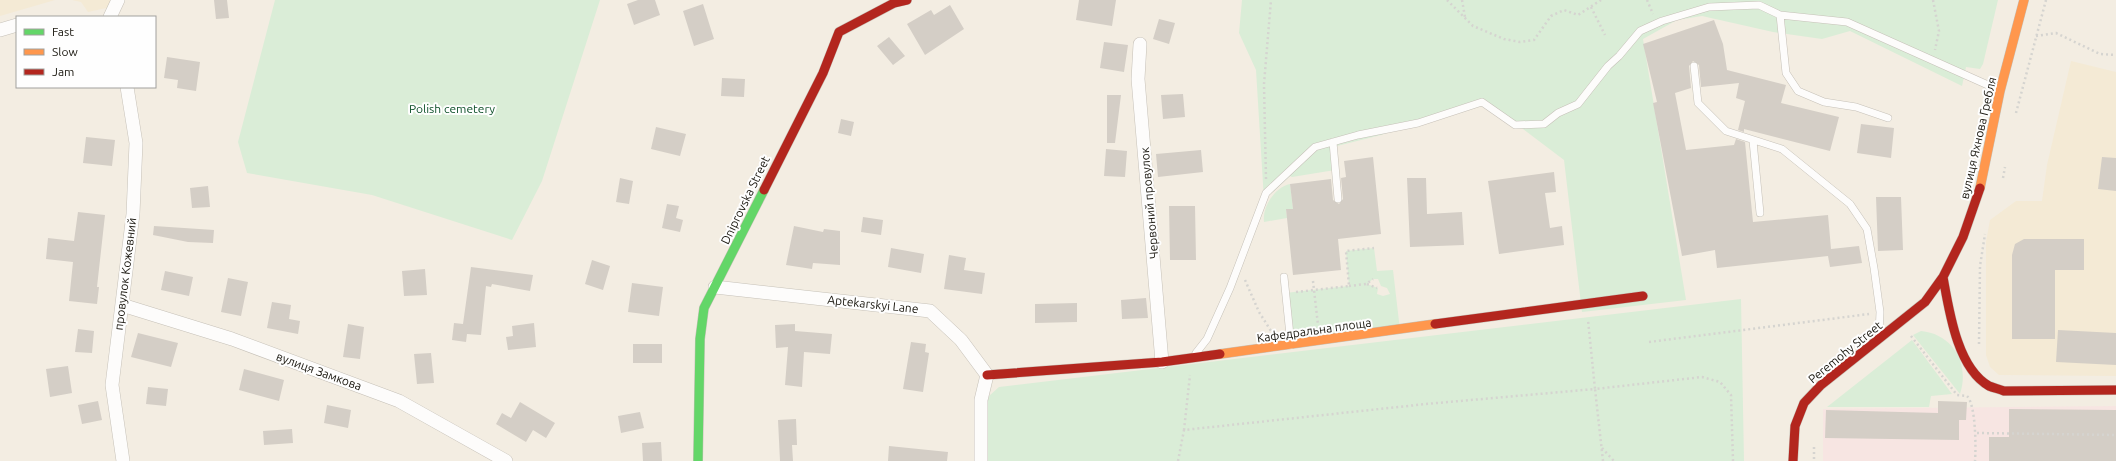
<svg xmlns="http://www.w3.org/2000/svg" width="2116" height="461" font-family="Ubuntu,sans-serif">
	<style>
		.commercial { fill: #f7e5e2 }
		.built { fill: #f4ead5 }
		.green { fill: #daedd7; fill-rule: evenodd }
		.building { fill: #d4cec6 }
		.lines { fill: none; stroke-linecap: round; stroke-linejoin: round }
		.lane-casing { stroke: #c6c1b8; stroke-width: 8 }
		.street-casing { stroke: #c6c1b8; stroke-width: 14 }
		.fast-casing { stroke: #c6c1b8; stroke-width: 10 }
		.slow-casing { stroke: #c6c1b8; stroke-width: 10 }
		.jam-casing { stroke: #c6c1b8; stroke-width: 10 }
		.path { stroke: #d5d4d0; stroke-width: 2.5; stroke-dasharray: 2 3; stroke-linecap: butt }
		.lane { stroke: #fdfcfb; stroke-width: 7 }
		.street { stroke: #fdfcfb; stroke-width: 13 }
		.fast { stroke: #63d668; stroke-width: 9 }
		.slow { stroke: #ff974d; stroke-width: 9 }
		.jam { stroke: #b3261e; stroke-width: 9 }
		.labels { text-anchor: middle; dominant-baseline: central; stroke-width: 4; stroke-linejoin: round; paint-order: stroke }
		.park-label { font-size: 12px; fill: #0c4f28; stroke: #fefefe }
		.street-label { font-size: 12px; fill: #18150d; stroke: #fefefe }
	</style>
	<rect width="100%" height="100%" fill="#f3ede2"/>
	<path class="commercial" d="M 2116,406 L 2116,461 L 1823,461 L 1823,409 Z"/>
	<path class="built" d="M 0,0 L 55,0 L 0,16 Z
		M 72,0 L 113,0 L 111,7 L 88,12 L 81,2 Z
		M 2071,61 L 2116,72 L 2116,376 L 1999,375 L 1990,367 L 1986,355 L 1986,242 L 1990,220 L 2016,201 L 2042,201 L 2047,165 Z"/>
	<path class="green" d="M 275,0 L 600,0 L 542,181 L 512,240 L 372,195 L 247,173 L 238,142 Z
		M 1242,0 L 1998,0 L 1983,64 L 1980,69 L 1966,67 L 1962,86 L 1850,31 L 1822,39 L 1773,32 L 1702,16 L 1677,20 L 1643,39 L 1686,300 L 1582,312 L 1564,160 L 1482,98 L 1381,135 L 1333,147 L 1335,170 L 1292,177 L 1290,176 L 1264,200 L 1256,70 L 1239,33 Z
		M 1290,184 L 1293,209 L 1286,210 L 1287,218 L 1264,222 C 1262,207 1275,187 1290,184 Z
		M 1374,248 L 1377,271 L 1393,270 L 1400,330 L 1291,345 L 1285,293 L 1349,286 L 1346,251 ZM 1373,279 L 1378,279 L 1381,286 L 1387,288 L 1390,294 L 1383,296 L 1377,294 L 1378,288 L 1367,284 Z
		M 1741,299 L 1744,461 L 986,461 L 986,408 L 989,396 L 999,387 Z
		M 1921,331 C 1953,334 1970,364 1960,394 L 1913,335 Z
		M 1912,340 L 1952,394 L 1931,396 L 1929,407 L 1827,407 Z"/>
	<path class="building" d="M 214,0 L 227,0 L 229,18 L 216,19 Z
		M 638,0 L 655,0 L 660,15 L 634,25 L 627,4 Z
		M 1079,0 L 1116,0 L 1112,26 L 1076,20 Z
		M 703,4 L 714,39 L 694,46 L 683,11 Z
		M 950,5 L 964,29 L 925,55 L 907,24 L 931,10 L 934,15 Z
		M 1159,19 L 1175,23 L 1169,44 L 1153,39 Z
		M 1714,20 L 1723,44 L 1727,70 L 1786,85 L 1781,103 L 1839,117 L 1830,151 L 1744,129 L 1744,132 L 1738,130 L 1745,101 L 1736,98 L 1739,83 L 1701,87 L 1699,65 L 1693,61 L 1689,66 L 1691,88 L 1675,93 L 1686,150 L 1734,145 L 1736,139 L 1745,142 L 1753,222 L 1828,215 L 1831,249 L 1859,246 L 1862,263 L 1830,267 L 1828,256 L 1717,268 L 1715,250 L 1682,256 L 1653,103 L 1657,102 L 1643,44 Z
		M 889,37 L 905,56 L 893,65 L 877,46 Z
		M 1104,42 L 1128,45 L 1124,72 L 1100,68 Z
		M 167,57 L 200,62 L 196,91 L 177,88 L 178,80 L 164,78 Z
		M 722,78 L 745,79 L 744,97 L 721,96 Z
		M 1183,94 L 1185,117 L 1163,119 L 1161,95 Z
		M 1107,95 L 1121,95 L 1115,143 L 1107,143 Z
		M 841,119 L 854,122 L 851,136 L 838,133 Z
		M 1861,124 L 1894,128 L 1891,158 L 1857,153 Z
		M 656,127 L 686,134 L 680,156 L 651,149 Z
		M 86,137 L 115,140 L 112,166 L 83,163 Z
		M 1106,149 L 1127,151 L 1125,177 L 1104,176 Z
		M 1201,150 L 1203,172 L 1158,177 L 1156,154 Z
		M 1373,157 L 1381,234 L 1338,239 L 1341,270 L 1293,275 L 1286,209 L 1293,209 L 1290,184 L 1331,179 L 1333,200 L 1339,204 L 1343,199 L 1341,178 L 1346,177 L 1344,161 Z
		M 2102,157 L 2116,158 L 2116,191 L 2098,189 Z
		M 1554,172 L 1556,192 L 1545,193 L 1550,228 L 1562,226 L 1564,245 L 1499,254 L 1488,181 Z
		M 620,178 L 633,181 L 629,204 L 616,202 Z
		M 1407,178 L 1426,178 L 1427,214 L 1462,212 L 1464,245 L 1410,247 Z
		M 208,186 L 210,207 L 192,208 L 190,188 Z
		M 1876,197 L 1901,197 L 1903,250 L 1878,251 Z
		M 667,204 L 679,206 L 676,218 L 683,220 L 680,232 L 662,228 Z
		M 1169,206 L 1195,206 L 1196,260 L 1170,260 Z
		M 78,212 L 105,215 L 97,287 L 99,287 L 97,304 L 69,301 L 73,262 L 46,259 L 48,238 L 74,241 Z
		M 863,217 L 883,220 L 881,235 L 861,232 Z
		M 154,226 L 214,230 L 213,243 L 188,242 L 153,235 Z
		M 794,226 L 823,232 L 824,229 L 840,231 L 840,265 L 813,263 L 812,269 L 786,265 Z
		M 2024,239 L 2084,239 L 2084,270 L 2055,270 L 2055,339 L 2012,339 L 2012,255 L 2015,244 Z
		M 891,248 L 924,254 L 921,273 L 888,267 Z
		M 949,255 L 966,258 L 964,270 L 985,273 L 982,294 L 944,289 Z
		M 592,260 L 610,266 L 603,290 L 585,284 Z
		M 471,267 L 533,275 L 530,291 L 492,284 L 491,287 L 486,286 L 481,335 L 467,334 L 466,342 L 452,340 L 454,323 L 463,324 Z
		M 425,269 L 427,295 L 404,296 L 402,271 Z
		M 165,271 L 193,277 L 189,296 L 161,290 Z
		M 228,278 L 248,282 L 241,316 L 221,312 Z
		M 632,283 L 663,287 L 659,316 L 628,312 Z
		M 1146,298 L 1148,318 L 1122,319 L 1121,300 Z
		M 272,302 L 291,305 L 289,319 L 300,321 L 298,334 L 267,328 Z
		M 1077,303 L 1077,322 L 1035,323 L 1035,304 Z
		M 534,323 L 536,347 L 508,350 L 506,337 L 513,336 L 512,326 Z
		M 348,324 L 364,327 L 360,359 L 343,357 Z
		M 795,324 L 795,331 L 832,334 L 830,354 L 804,352 L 802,387 L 785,385 L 788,347 L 776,348 L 775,325 Z
		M 78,329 L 94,331 L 92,353 L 75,352 Z
		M 2058,330 L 2116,333 L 2116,365 L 2056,362 Z
		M 138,333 L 178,343 L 171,367 L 131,357 Z
		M 911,342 L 926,344 L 925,352 L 929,353 L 923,392 L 903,389 Z
		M 633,344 L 662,344 L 662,363 L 633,363 Z
		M 431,353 L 434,383 L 417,384 L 414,354 Z
		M 68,366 L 72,393 L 50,397 L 46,369 Z
		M 244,369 L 284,380 L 279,401 L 239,390 Z
		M 148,387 L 168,389 L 166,406 L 146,404 Z
		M 98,401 L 102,420 L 82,424 L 78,405 Z
		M 1938,401 L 1967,402 L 1966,420 L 1959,420 L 1959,440 L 1825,438 L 1826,410 L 1938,413 Z
		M 520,402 L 555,423 L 546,438 L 533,430 L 526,442 L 496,424 L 502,413 L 511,418 Z
		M 327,405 L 351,410 L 348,428 L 324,423 Z
		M 2009,409 L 2116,410 L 2116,461 L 1989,461 L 1989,437 L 2009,437 Z
		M 640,412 L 644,428 L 621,433 L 618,416 Z
		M 796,419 L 797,445 L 792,445 L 793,461 L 780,461 L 778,420 Z
		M 292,429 L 293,443 L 264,445 L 263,431 Z
		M 661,442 L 662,461 L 643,461 L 642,443 Z
		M 889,446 L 948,452 L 947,461 L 888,461 Z"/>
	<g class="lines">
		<g class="lane-casing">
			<path id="lane" d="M 1780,15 L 1786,73 L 1798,91 L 1824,102 L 1856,107 L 1888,118
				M 1694,66 L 1698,103 L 1726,131 L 1782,149 L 1850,204 L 1867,229 L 1874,268 L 1880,312 L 1879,334
				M 1753,141 L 1760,213
				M 1333,142 L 1338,199
				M 1284,277 L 1291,345
				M 1196,353 L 1207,339 L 1230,288 L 1266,193 L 1315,147 L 1358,135 L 1418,123 L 1482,102 L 1515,125 L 1544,124 L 1558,113 L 1578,104 L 1608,66 L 1619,56 L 1640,31 L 1662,21 L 1709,7 L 1759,5 L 1780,15 L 1847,22 L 1999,90"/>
		</g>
		<g class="street-casing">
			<path id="street" d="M 110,17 L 118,0
				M 0,30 L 17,25
				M 1140,44 L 1138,79 L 1162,362
				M 715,287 L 930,311 L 961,340 L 987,375 L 981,400 L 981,461
				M 122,305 L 232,339 L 399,401 L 506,461
				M 123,461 L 112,385 L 133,214 L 136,143 L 127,87"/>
		</g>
		<g class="fast-casing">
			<path id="fast" d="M 698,461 L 700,339 L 704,308 L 764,190"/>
		</g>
		<g class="slow-casing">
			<path id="slow" d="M 1980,188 L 2000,91 L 2024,0
				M 1220,354 L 1435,324"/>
		</g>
		<g class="jam-casing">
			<path id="jam" d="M 764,190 L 823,73 L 839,32 L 894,3 L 907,0
				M 1943,277 C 1949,310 1957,368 1989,386 C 1994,388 1999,389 2004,391 L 2116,390
				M 1435,324 L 1643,296
				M 987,375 L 1162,362 L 1220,354
				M 1793,461 L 1795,426 L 1804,403 L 1821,385 L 1925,302 L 1943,277 L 1963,237 L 1980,188"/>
		</g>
		<path class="path" d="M 1447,0 L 1473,26 L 1504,39 L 1520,42 L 1534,40 L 1551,16 L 1564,10 L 1578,15 L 1601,0
			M 1462,0 L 1465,17
			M 1647,0 L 1653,14
			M 1933,0 L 1939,31 L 1935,50
			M 1591,7 L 1605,35
			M 2036,36 L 2056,33 L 2100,54 L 2116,55
			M 2016,113 L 2046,0
			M 2003,178 L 2005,167
			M 1266,179 L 1264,84 L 1271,0
			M 1245,280 L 1259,312 L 1271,331
			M 1313,281 L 1318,325
			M 1367,284 L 1377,288
			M 1349,286 L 1366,284 L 1373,279
			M 1296,292 L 1349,286 L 1346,251 L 1374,248
			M 1911,336 L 1957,395 L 1967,396 C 1976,405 1976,448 1975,461
			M 1649,342 L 1869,314
			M 1979,344 L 1980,266 L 1985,234
			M 1184,430 L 1190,375
			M 1977,433 L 2116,435
			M 1814,447 L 1814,461
			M 1602,448 L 1614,461
			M 1178,461 L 1184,430 L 1426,404 L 1595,389 L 1588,320
			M 1603,461 L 1595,389 L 1702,377 L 1720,382 L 1731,395 L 1733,461"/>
		<use href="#lane" class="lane"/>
		<use href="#street" class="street"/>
		<use href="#fast" class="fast"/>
		<use href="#slow" class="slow"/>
		<use href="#jam" class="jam"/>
	</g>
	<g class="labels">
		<g class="park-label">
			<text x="452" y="108">Polish cemetery</text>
		</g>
		<g class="street-label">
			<text transform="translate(1978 138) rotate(-77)">вулиця Яхнова Гребля</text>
			<text transform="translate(745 200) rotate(-64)">Dniprovska Street</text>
			<text transform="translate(1149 203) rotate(-95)">Червоний провулок</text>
			<text transform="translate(125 274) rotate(-83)">провулок Кожевний</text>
			<text transform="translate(873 304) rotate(6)">Aptekarskyi Lane</text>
			<text transform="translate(1314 330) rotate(-8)">Кафедральна площа</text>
			<text transform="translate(1845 352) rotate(-39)">Peremohy Street</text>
			<text transform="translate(319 371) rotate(20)">вулиця Замкова</text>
		</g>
	</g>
	<rect x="16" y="16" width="140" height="72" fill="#fefefe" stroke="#a2a19e"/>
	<rect x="24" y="29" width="20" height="6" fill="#63d668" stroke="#a2a19e"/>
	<text x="52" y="36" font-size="12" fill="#18150d">Fast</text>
	<rect x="24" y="49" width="20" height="6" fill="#ff974d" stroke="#a2a19e"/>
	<text x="52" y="56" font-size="12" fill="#18150d">Slow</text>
	<rect x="24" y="69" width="20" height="6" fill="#b3261e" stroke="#a2a19e"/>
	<text x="52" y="76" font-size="12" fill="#18150d">Jam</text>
</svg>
